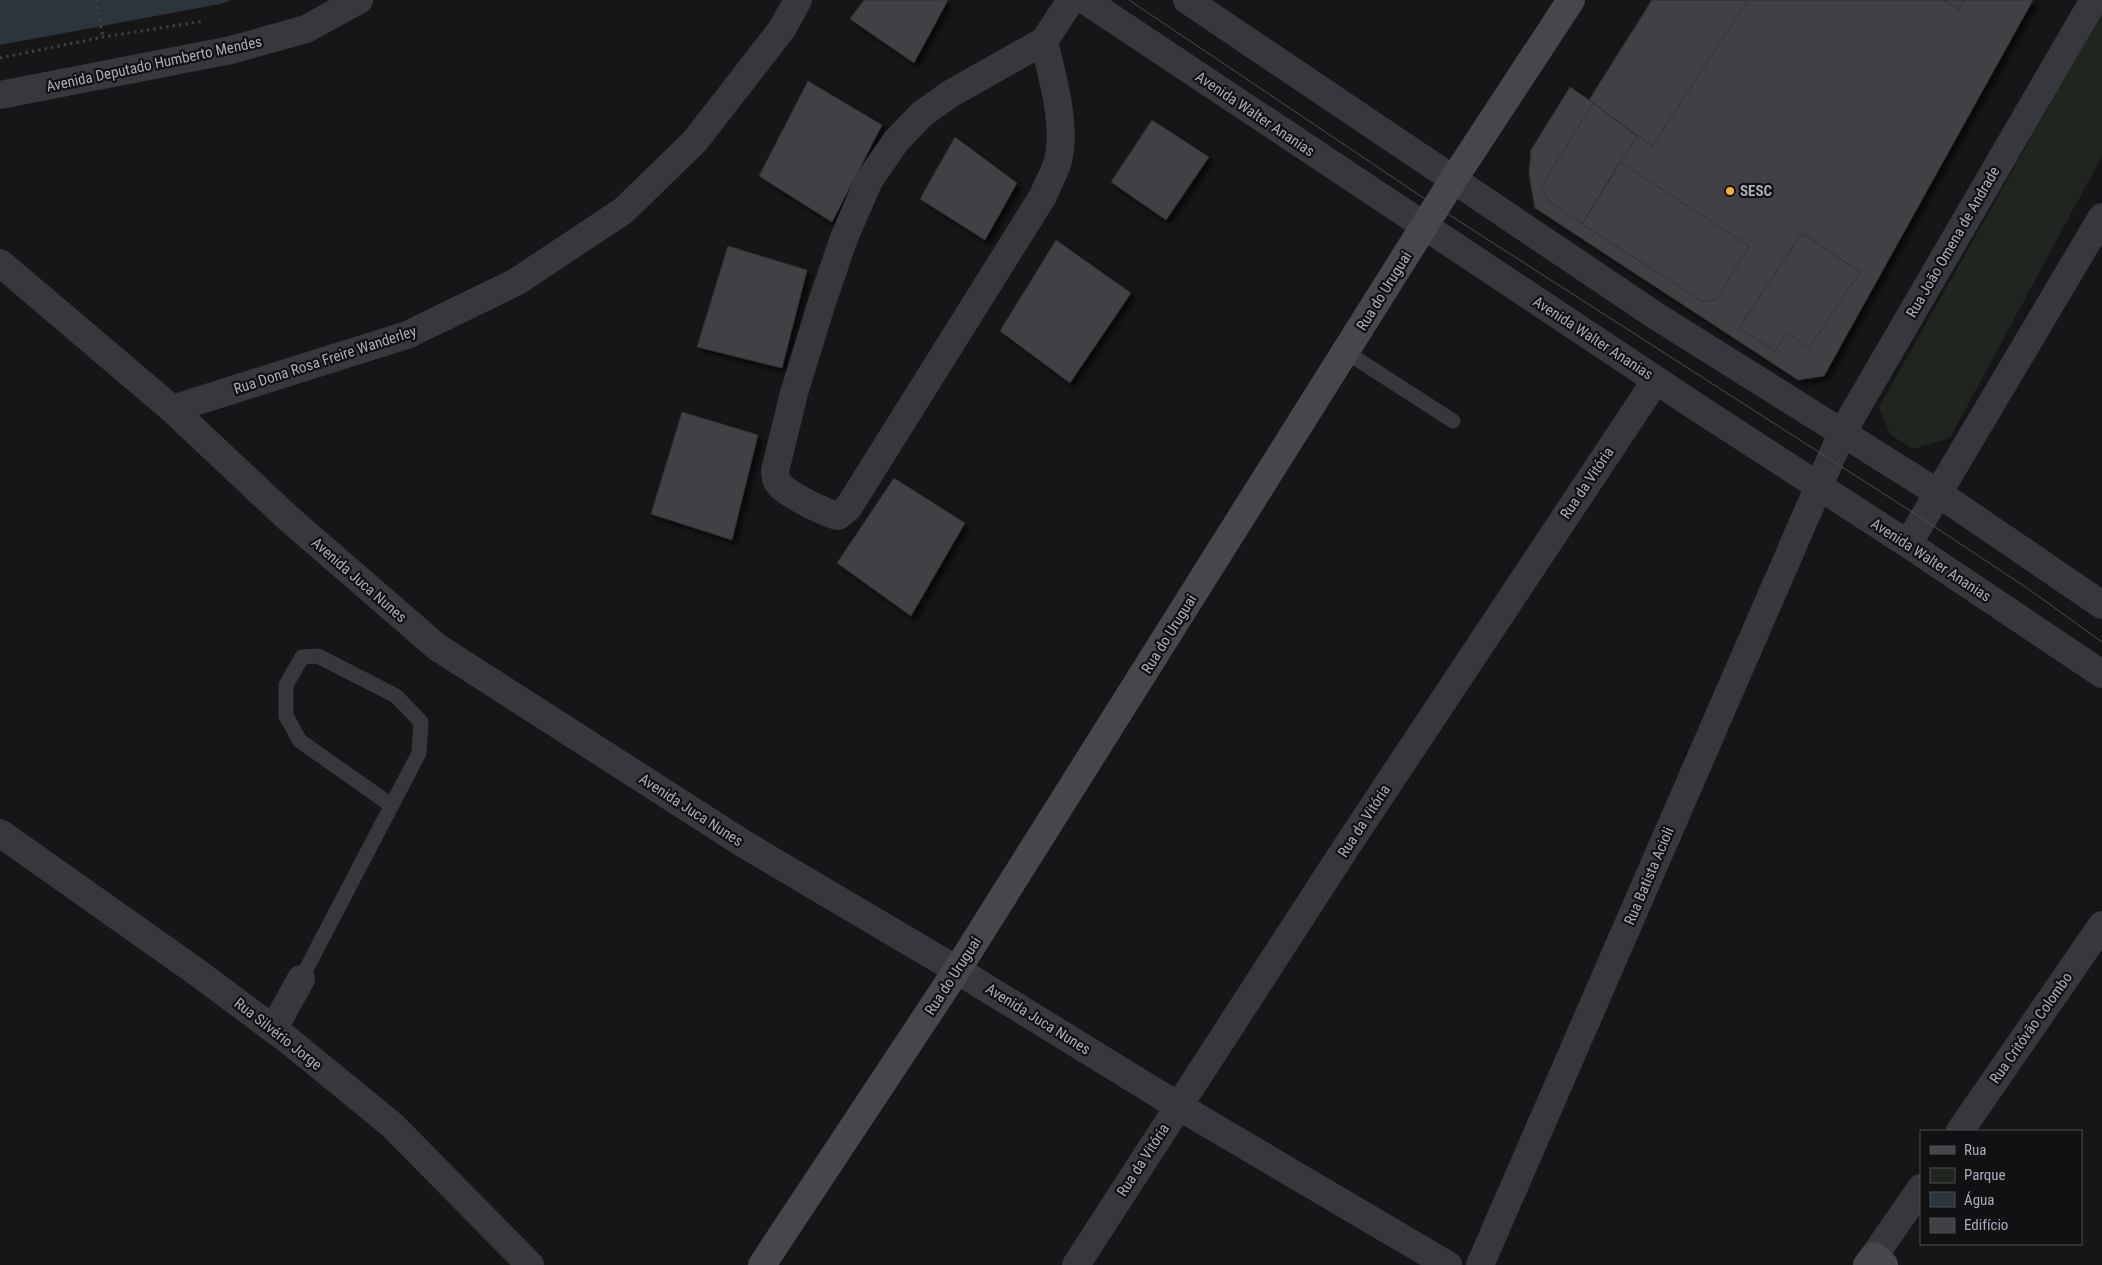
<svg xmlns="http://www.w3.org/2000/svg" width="2102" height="1265" font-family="'Roboto Condensed',sans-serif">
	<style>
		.green { fill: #1e261f }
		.water { fill: #2c353c }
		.building { fill: #404145; stroke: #303034; filter: url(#shadow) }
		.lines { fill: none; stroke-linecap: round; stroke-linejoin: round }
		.path { stroke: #3d3f44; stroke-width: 3; stroke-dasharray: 2.5 4; stroke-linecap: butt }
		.service { stroke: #37383d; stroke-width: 15 }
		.minor { stroke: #37383d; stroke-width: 28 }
		.tertiary { stroke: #37383d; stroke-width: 28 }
		.secondary { stroke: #45474d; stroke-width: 28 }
		.tram { stroke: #4a4c52; stroke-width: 1 }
		.poi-dot { fill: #f2b134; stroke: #111113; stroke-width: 2 }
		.labels { text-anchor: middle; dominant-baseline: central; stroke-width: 4.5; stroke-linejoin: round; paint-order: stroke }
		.street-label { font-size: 15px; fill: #a8adb8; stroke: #111113 }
		.poi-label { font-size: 15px; font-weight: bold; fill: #a8adb8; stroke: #111113; text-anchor: start }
	</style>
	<defs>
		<filter id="shadow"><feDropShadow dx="4.5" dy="4.5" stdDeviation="2.5" flood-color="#0009"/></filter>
	</defs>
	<rect width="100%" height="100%" fill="#161618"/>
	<path class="green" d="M 2102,12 L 2102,156 L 1950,438 L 1913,449 L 1890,434 L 1879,407 Z"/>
	<path class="water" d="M 0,0 L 232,0 L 220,4 L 0,45 Z"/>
	<path class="building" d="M 864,0 L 948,0 L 914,63 L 850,19 Z
		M 1652,0 L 2033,0 L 1824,376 L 1798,380 L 1535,208 L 1529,175 L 1531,150 L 1570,87 L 1589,100 Z
		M 1652,0 L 1748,0 L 1652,146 L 1589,100 Z
		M 1943,0 L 1966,0 L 1959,10 Z
		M 808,81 L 882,125 L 832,222 L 759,176 Z
		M 1593,103 L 1637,136 L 1582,224 L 1549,201 L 1541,187 Z
		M 1152,120 L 1209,157 L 1166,220 L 1111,182 Z
		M 955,137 L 1017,183 L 985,240 L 920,199 Z
		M 1620,162 L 1749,246 L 1717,299 L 1703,302 L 1582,224 Z
		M 1802,233 L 1860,272 L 1809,348 L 1787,333 L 1775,351 L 1739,328 Z
		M 1056,240 L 1131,293 L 1070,383 L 1000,331 Z
		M 728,246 L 807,270 L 782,368 L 697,347 Z
		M 682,412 L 758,435 L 732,540 L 651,514 Z
		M 894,478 L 965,523 L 911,616 L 837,563 Z"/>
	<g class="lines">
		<path class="path" d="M 96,0 L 103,37
			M 0,58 L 103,37 L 204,21"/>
		<path class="service" d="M 1346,352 L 1453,421
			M 301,979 L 419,753 L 421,722 L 396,696 L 318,656 L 302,657 L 286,685 L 286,716 L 300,741 L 391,805"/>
		<path class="minor" d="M 1044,41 C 1052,77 1068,127 1057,164 C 1053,175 1047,186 1043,196 L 848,508 L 838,516 C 825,513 786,494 778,483 C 775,479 776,476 775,471 L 794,393 L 822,302 L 844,238 L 869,180 L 896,141 L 922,114 L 950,94 L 1044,41 L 1071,0
			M 0,95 L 231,50 L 306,29 L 359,0
			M 0,263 L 172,409 L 288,518 L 437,647 L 744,844 L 957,970
			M 172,409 L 407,335 L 516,282 L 623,211 L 695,141 L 782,29 L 798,0
			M 0,833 L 198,973 L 288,1040 L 392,1125 L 530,1265
			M 274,1028 L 301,979
			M 1076,1265 L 1345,849 L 1656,380"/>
		<path class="tertiary" d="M 1085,0 L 1698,408 L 1908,544 L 2102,674
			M 1187,0 L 1656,316 L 1938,493 L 2102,605
			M 1908,544 L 2102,217
			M 957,970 L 1178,1106 L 1448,1265
			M 1960,1131 L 2102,925
			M 1874,1256 L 1921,1188
			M 1480,1265 L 1842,433 L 2094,0"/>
		<path class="secondary" d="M 762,1265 L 957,970 L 1453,180 L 1571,0
			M 1867,1265 L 1874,1256 L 1884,1265"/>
		<path class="tram" d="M 1129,0 L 1437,207 L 1923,519 L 2030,590 L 2102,642"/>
	</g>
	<circle class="poi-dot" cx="1730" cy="191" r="5"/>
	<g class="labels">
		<g class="street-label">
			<text transform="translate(154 64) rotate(-12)">Avenida Deputado Humberto Mendes</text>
			<text transform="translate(1255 114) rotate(34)">Avenida Walter Ananias</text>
			<text transform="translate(1953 242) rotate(-60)">Rua João Omena de Andrade</text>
			<text transform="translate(1384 291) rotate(-58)">Rua do Uruguai</text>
			<text transform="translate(1593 338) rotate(33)">Avenida Walter Ananias</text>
			<text transform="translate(325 360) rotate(-18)">Rua Dona Rosa Freire Wanderley</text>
			<text transform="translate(1587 483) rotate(-56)">Rua da Vitória</text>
			<text transform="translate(1931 560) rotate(33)">Avenida Walter Ananias</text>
			<text transform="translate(359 580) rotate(41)">Avenida Juca Nunes</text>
			<text transform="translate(1169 634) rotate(-58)">Rua do Uruguai</text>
			<text transform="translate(691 810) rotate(33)">Avenida Juca Nunes</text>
			<text transform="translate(1364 821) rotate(-57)">Rua da Vitória</text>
			<text transform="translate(1649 876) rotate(-67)">Rua Batista Acioli</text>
			<text transform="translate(953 976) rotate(-57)">Rua do Uruguai</text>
			<text transform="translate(1038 1019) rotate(32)">Avenida Juca Nunes</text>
			<text transform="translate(2031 1028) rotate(-55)">Rua Critóvão Colombo</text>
			<text transform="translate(278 1034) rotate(38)">Rua Silvério Jorge</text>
			<text transform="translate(1143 1160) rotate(-57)">Rua da Vitória</text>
		</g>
		<g class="poi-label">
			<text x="1740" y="191">SESC</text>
		</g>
	</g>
	<rect x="1920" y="1130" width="162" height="115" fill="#111113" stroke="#4d4f55"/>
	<rect x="1930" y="1146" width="25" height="8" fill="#45474d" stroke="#4d4f55"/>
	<text x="1964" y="1155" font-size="15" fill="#a8adb8">Rua</text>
	<rect x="1930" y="1168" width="25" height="15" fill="#1e261f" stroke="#4d4f55"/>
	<text x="1964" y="1180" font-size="15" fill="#a8adb8">Parque</text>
	<rect x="1930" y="1192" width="25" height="15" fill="#2c353c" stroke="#4d4f55"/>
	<text x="1964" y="1205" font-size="15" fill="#a8adb8">Água</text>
	<rect x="1930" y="1218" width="25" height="15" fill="#404145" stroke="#4d4f55"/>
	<text x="1964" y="1230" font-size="15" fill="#a8adb8">Edifício</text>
</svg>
